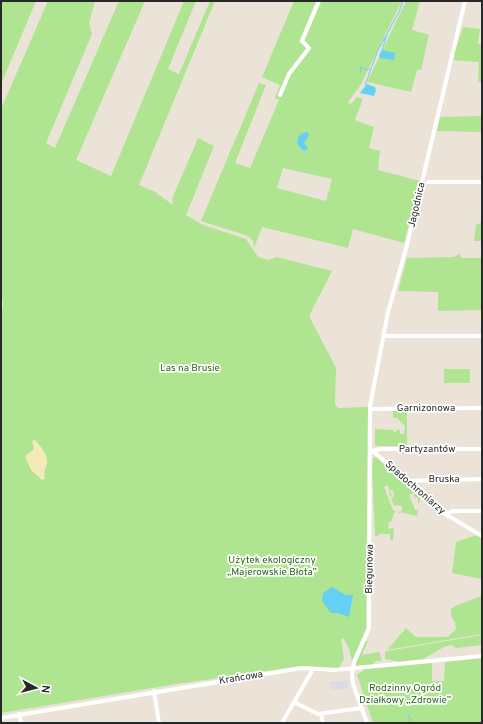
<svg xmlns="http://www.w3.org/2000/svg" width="483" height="724" font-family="Overpass,sans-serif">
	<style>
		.industrial { fill: #dcdae3 }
		.green { fill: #afe591; fill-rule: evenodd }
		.sand { fill: #f3e9b9 }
		.water { fill: #65d0f4 }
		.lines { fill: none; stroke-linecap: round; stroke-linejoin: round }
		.stream { stroke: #65d0f4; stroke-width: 1 }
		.minor { stroke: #fff; stroke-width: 4 }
		.labels { text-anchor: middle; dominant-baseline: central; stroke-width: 3.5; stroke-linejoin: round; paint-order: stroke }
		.street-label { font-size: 10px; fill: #282828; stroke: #fff }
		.park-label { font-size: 10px; fill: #286716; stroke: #fff }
	</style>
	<rect width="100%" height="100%" fill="#ebe3d8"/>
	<path class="industrial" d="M 347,680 L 349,688 L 331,690 L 329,682 Z"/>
	<path class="green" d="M 1,1 L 36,1 L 1,84 Z
		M 48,1 L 95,1 L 89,23 L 92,34 L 46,143 L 55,148 L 119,1 L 145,1 L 76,160 L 111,176 L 184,1 L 196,1 L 168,69 L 179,74 L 210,1 L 215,1 L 139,185 L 155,192 L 173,205 L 172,199 L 198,138 L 214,146 L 186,215 L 203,225 L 246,239 L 258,257 L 268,260 L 277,257 L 332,271 L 310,314 L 310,318 L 336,368 L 335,404 L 338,408 L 368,407 L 366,629 L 352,662 L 349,649 L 343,638 L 341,639 L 344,659 L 339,668 L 301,666 L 177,684 L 1,713 L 1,309 L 3,308 L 3,301 L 1,301 L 2,276 L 1,276 L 1,109 Z
		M 294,1 L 316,1 L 296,49 L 318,1 L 402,1 L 360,86 L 348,102 L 351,104 L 357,97 L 363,99 L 355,120 L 374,127 L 369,148 L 380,151 L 378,170 L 420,181 L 404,243 L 353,229 L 348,248 L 262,227 L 254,248 L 253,241 L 248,236 L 201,221 L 259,83 L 266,85 L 235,163 L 250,168 L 279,100 L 275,98 L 280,85 L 262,77 ZM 283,168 L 332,179 L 326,201 L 277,188 Z
		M 406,1 L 420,1 L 412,30 L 429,35 L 421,70 L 417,70 L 411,92 L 367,82 Z
		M 463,27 L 480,29 L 478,44 L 482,44 L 482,82 L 478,82 L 479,62 L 452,60 Z
		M 482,116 L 482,132 L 437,131 L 440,117 Z
		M 482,222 L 482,241 L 474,241 L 476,225 Z
		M 459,254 L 462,258 L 482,258 L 482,310 L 438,311 L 438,292 L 398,291 L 407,258 L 454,257 Z
		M 444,369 L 470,369 L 470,383 L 444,383 Z
		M 407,410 L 407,446 L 375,446 L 375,429 L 393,430 L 394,432 L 396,432 L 396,430 L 400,430 L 400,434 L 404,434 L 405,426 L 397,418 L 393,418 L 393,411 Z
		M 376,457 L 421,497 L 419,503 L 418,503 L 418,497 L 415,498 L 413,493 L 409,495 L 415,510 L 418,510 L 417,516 L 400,512 L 399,514 L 398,512 L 402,511 L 402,506 L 395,505 L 394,507 L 391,497 L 394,497 L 393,490 L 390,490 L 392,496 L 390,496 L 388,485 L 384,487 L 393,510 L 395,511 L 391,522 L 389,522 L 388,529 L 394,528 L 393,541 L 390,540 L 390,534 L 379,534 L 378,536 L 375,536 L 372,469 L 373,458 Z
		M 476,535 L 482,538 L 482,579 L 452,573 L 456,542 Z
		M 482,596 L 482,634 L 387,650 L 406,628 L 416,637 L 448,637 L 456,629 L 455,623 L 451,616 L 451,609 L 457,605 Z
		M 482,635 L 482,645 L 456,648 L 452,645 L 444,647 L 423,659 L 400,662 L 385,659 L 385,652 L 387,651 Z
		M 366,641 L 368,641 L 362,655 L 379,652 L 382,661 L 376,661 L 372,665 L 356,666 L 356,663 Z
		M 482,658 L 482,723 L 373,723 L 357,675 L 365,669 L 432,663 L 432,681 L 444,681 L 445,662 Z"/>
	<path class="sand" d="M 35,440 C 40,446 48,454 47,463 C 46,470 43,470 45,478 L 42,480 L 31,470 L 25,456 L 34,449 L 32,441 Z"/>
	<path class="water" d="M 382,50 L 395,53 L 394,60 L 380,58 L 379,55 Z
		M 367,84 L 375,87 L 376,90 L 374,96 L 360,93 Z
		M 307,132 L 309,135 L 304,143 L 308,148 L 305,151 L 302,150 L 297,143 C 298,136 300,133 307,132 Z
		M 332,587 L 346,595 L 353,595 L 349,617 L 337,613 L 331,613 L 322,601 L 323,593 Z"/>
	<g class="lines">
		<path class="stream" d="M 382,50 L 388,32 L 399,12 L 403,1
			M 360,72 L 361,67 L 366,70 L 370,69
			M 365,85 L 378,50 L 386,36
			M 408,715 L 411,723"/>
		<path class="minor" d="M 280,95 L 289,74 L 309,48 L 302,41 L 319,1
			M 428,182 L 482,182
			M 384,336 L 482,336
			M 370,409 L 482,408
			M 370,451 L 373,451 L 440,511 L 482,536
			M 373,451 L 380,449 L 482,449
			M 406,481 L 482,479
			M 446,514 L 453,511 L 482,511
			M 154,691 L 159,723
			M 294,702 L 318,714 L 362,708
			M 19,714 L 21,723
			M 321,714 L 323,723
			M 1,718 L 302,668 L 334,670 L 482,656
			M 282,723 L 313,669
			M 367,723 L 353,684 L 352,674 L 354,662 L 369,628 L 370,406 L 388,312 L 407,245 L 465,1"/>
	</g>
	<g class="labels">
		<g class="street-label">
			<text transform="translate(417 205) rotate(-77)">Jagodnica</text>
			<text x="426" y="408">Garnizonowa</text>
			<text x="427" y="449">Partyzantów</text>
			<text x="444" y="479">Bruska</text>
			<text transform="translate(415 488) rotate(41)">Spadochroniarzy</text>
			<text transform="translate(370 569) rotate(-89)">Biegunowa</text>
			<text transform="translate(241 678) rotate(-9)">Krańcowa</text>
		</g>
		<g class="park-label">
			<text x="190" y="368">Las na Brusie</text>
			<text x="272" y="560">Użytek ekologiczny<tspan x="272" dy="12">„Majerowskie Błota”</tspan></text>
			<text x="405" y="688">Rodzinny Ogród<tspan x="405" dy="12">Działkowy „Zdrowie”</tspan></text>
		</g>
	</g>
	<rect width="483" height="724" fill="none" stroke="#282828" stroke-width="4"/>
	<g transform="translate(36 688) rotate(97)" stroke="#ffffff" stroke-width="3" paint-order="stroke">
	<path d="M0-3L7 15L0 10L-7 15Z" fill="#282828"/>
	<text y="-6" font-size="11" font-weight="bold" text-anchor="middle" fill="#282828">N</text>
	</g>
</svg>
